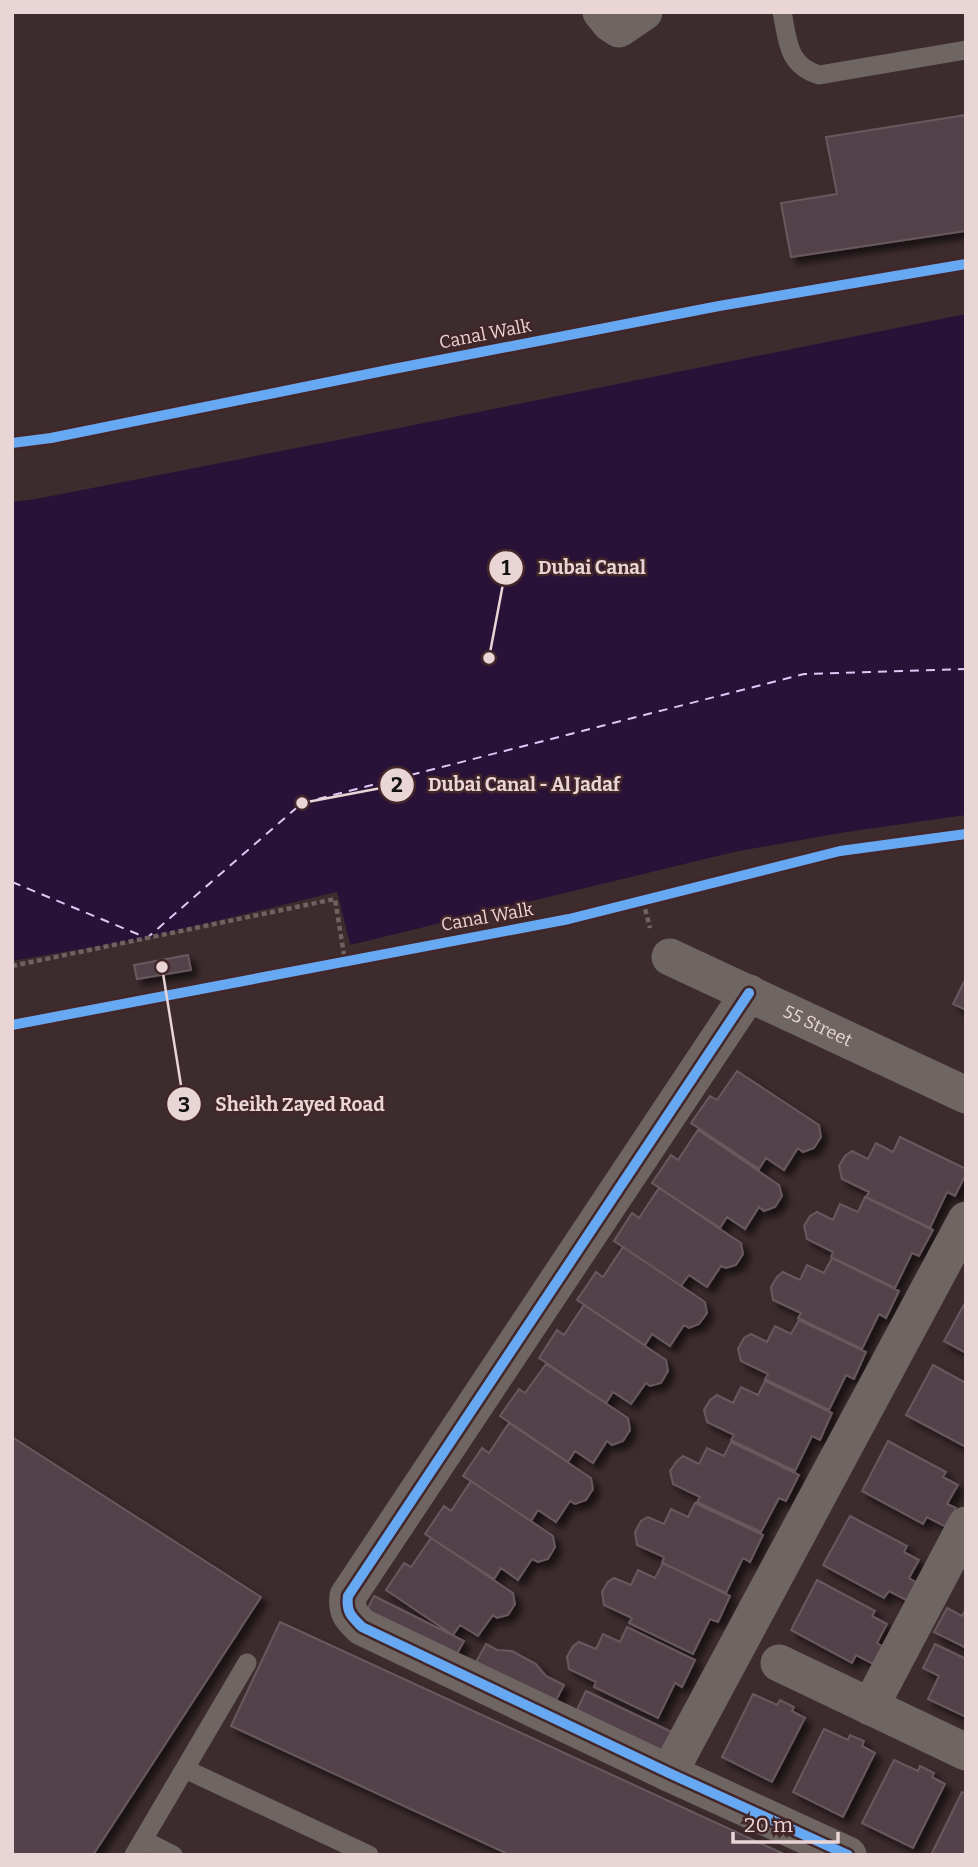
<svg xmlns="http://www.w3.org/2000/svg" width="978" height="1867" font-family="Bitter,serif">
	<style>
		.water { fill: #281238 }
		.pier { fill: #3d2c2e }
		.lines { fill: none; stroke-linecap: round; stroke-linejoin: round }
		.ferry { stroke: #ddc8f5; stroke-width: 2; stroke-dasharray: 9 7; stroke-linecap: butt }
		.building { fill: #534349; stroke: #67595e; stroke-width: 2; filter: url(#shadow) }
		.path { stroke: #6d6361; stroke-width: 4.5; stroke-dasharray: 5 3.5; stroke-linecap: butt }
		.lane { stroke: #6f6663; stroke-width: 19 }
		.street { stroke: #6f6663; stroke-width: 37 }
		.cycleway-casing { stroke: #432629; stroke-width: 15 }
		.cycleway { stroke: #66a8f1; stroke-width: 10 }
		.labels { text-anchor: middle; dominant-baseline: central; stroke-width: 5; stroke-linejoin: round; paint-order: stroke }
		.street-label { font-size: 18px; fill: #e9d4d6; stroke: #432629 }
		.leader { fill: none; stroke: #e9d4d6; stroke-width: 2.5 }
		.callout-dot { fill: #e9d4d6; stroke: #432629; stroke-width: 2.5 }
		.mark-label { font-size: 21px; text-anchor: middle; font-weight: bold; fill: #111 }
		.callout-label { font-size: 19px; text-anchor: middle; font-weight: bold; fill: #e9d4d6; stroke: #432629; stroke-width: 5; stroke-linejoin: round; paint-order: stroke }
	</style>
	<defs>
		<filter id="shadow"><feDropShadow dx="6" dy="6" stdDeviation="3.5" flood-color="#0009"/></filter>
	</defs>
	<rect width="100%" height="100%" fill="#3d2c2e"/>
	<path class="water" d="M 966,314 L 966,815 L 840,833 L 734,852 L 350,945 L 337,892 L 147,938 L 12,961 L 12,502 L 36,499 L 394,429 Z"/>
	<path class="pier" d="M 337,892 L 350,945 L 347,946 L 334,896 L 148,941 L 12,965 L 12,961 L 147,938 Z"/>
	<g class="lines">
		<path class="ferry" d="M 12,882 L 147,938 L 302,803 L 804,674 L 966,669"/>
	</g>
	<path class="building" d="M 966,115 L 966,231 L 791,257 L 781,203 L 837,194 L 826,137 Z
		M 188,955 L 191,970 L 137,979 L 134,965 Z
		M 966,978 L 966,1010 L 953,1004 Z
		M 737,1071 L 819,1125 L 821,1137 L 814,1148 L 803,1152 L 798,1148 L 784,1170 L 766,1158 L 759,1169 L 691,1123 L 710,1096 L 717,1100 Z
		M 698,1130 L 779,1185 L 782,1196 L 775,1207 L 764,1211 L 759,1207 L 745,1229 L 727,1217 L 720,1228 L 652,1183 L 671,1155 L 678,1160 Z
		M 900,1137 L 966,1169 L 966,1174 L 955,1196 L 947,1192 L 930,1228 L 866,1197 L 869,1192 L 842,1179 L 839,1166 L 845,1156 L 852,1151 L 868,1159 L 876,1143 L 893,1152 Z
		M 659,1188 L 741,1243 L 743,1254 L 736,1265 L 726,1268 L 721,1266 L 707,1287 L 689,1275 L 681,1286 L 614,1241 L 632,1213 L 639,1218 Z
		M 865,1197 L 933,1230 L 919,1256 L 912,1253 L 895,1288 L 831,1257 L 833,1252 L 807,1239 L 804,1226 L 810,1216 L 817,1212 L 833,1220 L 840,1204 L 858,1212 Z
		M 623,1247 L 705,1302 L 707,1313 L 699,1324 L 689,1328 L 684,1325 L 670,1346 L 652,1334 L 645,1345 L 577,1300 L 596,1272 L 603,1277 Z
		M 832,1258 L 899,1291 L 886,1318 L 879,1314 L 862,1349 L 798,1318 L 801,1313 L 773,1300 L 771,1287 L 777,1277 L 783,1272 L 800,1280 L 807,1265 L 824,1273 Z
		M 966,1301 L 966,1353 L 944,1341 Z
		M 584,1305 L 666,1360 L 668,1371 L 661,1383 L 650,1386 L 646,1383 L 631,1404 L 613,1392 L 606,1403 L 539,1358 L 557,1330 L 564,1335 Z
		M 799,1320 L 866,1352 L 854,1379 L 846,1375 L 829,1410 L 765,1379 L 768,1374 L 741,1361 L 738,1349 L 744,1338 L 751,1334 L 767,1342 L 775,1326 L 791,1334 Z
		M 546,1364 L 628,1418 L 630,1430 L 623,1441 L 612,1445 L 607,1441 L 593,1463 L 575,1451 L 568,1462 L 500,1416 L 519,1389 L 525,1393 Z
		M 933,1365 L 966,1383 L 966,1447 L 906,1415 Z
		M 765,1381 L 832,1413 L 820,1440 L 812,1436 L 795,1471 L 731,1440 L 734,1435 L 707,1422 L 704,1410 L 710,1400 L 717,1395 L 733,1403 L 741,1387 L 758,1395 Z
		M 509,1423 L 591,1478 L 593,1489 L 586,1500 L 575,1504 L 570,1501 L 556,1522 L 538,1510 L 531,1521 L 463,1476 L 482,1448 L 489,1453 Z
		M 12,1437 L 261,1597 L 93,1855 L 12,1855 Z
		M 888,1441 L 946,1472 L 943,1477 L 958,1485 L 947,1504 L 956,1508 L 946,1527 L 927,1517 L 923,1524 L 862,1491 Z
		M 731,1442 L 799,1475 L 786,1501 L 779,1498 L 761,1532 L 697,1502 L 700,1497 L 673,1484 L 670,1471 L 677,1461 L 683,1456 L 699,1464 L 707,1448 L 724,1456 Z
		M 471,1481 L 553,1536 L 555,1547 L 548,1559 L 538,1562 L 532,1559 L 518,1580 L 501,1568 L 494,1579 L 425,1534 L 444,1506 L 451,1511 Z
		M 695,1503 L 763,1535 L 750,1562 L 743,1558 L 726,1593 L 662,1563 L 664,1557 L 637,1545 L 635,1532 L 641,1521 L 648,1517 L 664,1524 L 671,1509 L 688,1517 Z
		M 850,1516 L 907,1546 L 904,1552 L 919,1560 L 909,1578 L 917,1583 L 908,1601 L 889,1591 L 884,1598 L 823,1565 Z
		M 431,1538 L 513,1593 L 515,1604 L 508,1615 L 497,1618 L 493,1615 L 478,1636 L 460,1625 L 453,1635 L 386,1590 L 404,1563 L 411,1567 Z
		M 663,1563 L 730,1596 L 718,1622 L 710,1619 L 693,1654 L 629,1623 L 632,1618 L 604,1605 L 602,1592 L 608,1582 L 614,1578 L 631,1585 L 638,1570 L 655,1578 Z
		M 817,1580 L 875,1611 L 872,1616 L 887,1624 L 877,1643 L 885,1648 L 875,1665 L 856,1655 L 852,1663 L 791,1630 Z
		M 374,1596 L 464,1641 L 452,1663 L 363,1618 Z
		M 947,1608 L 962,1616 L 966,1609 L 966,1648 L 934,1632 Z
		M 280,1622 L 786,1855 L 510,1855 L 231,1726 Z
		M 627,1627 L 695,1660 L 682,1687 L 675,1683 L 658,1718 L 594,1687 L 596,1682 L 569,1669 L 567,1657 L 573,1646 L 579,1642 L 596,1649 L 603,1634 L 620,1642 Z
		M 486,1644 L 497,1650 L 512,1651 L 536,1664 L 546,1676 L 564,1685 L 549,1714 L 470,1673 Z
		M 935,1644 L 966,1659 L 966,1717 L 928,1699 L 939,1676 L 923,1668 Z
		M 586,1691 L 674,1733 L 661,1760 L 573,1718 Z
		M 753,1694 L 777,1705 L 780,1700 L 794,1707 L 792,1711 L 805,1718 L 772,1782 L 722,1757 Z
		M 824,1729 L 848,1740 L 850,1735 L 864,1741 L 862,1746 L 875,1753 L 843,1817 L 793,1792 Z
		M 894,1760 L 918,1771 L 920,1766 L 934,1773 L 932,1777 L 945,1784 L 913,1848 L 862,1823 Z
		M 962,1792 L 966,1794 L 966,1855 L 931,1855 Z"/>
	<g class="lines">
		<path class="path" d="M 643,901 L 650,928
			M 12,966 L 335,899 L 345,961"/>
		<path class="lane" d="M 782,12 C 788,41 787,65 819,75 L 966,50
			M 185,1769 L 369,1855
			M 143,1840 L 173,1855
			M 134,1855 L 247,1663"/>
		<g class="street">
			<path d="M 601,12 L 610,23 L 619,29 L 644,12"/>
			<path id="s1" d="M 670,957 L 966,1095"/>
			<path d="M 749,993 L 348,1596 C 346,1612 351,1616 362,1627 L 669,1773 L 848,1855"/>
			<path d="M 779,1663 L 966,1752"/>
			<path d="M 870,1707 L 966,1525"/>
			<path d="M 669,1773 L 966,1220"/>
		</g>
		<g class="cycleway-casing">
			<path id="cycleway" d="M 12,443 L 51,438 L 383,371 L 719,306 L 966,264
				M 749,993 L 348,1596 C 346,1612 351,1616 362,1627 L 669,1773 L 848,1855
				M 12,1025 L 569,919 L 840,851 L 966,834"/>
		</g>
		<use href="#cycleway" class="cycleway"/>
	</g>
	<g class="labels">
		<g class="street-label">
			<text transform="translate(485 334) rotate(-11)">Canal Walk</text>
			<text transform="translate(487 917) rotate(-10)">Canal Walk</text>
			<text stroke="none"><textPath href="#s1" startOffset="163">55 Street</textPath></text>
		</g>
	</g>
	<path class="leader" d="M489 658L506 568M302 803L397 785M162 967L184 1104"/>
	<g class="callout-dot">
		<circle cx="489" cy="658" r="7"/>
		<circle cx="302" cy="803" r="7"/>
		<circle cx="162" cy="967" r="7"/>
		<circle cx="506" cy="568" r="18"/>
		<circle cx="397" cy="785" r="18"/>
		<circle cx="184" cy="1104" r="18"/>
	</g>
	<g class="mark-label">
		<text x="506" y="575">1</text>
		<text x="397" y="792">2</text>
		<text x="184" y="1112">3</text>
	</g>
	<g class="callout-label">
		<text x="592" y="574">Dubai Canal</text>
		<text x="524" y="791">Dubai Canal - Al Jadaf</text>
		<text x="300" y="1111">Sheikh Zayed Road</text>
	</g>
	<rect width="978" height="1867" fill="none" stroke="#e9d4d6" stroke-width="28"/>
	<path d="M733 1832v10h105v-10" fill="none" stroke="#e9d4d6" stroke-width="3.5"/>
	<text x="744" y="1832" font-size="21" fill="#e9d4d6" stroke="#432629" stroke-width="5" paint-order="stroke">20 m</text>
</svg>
